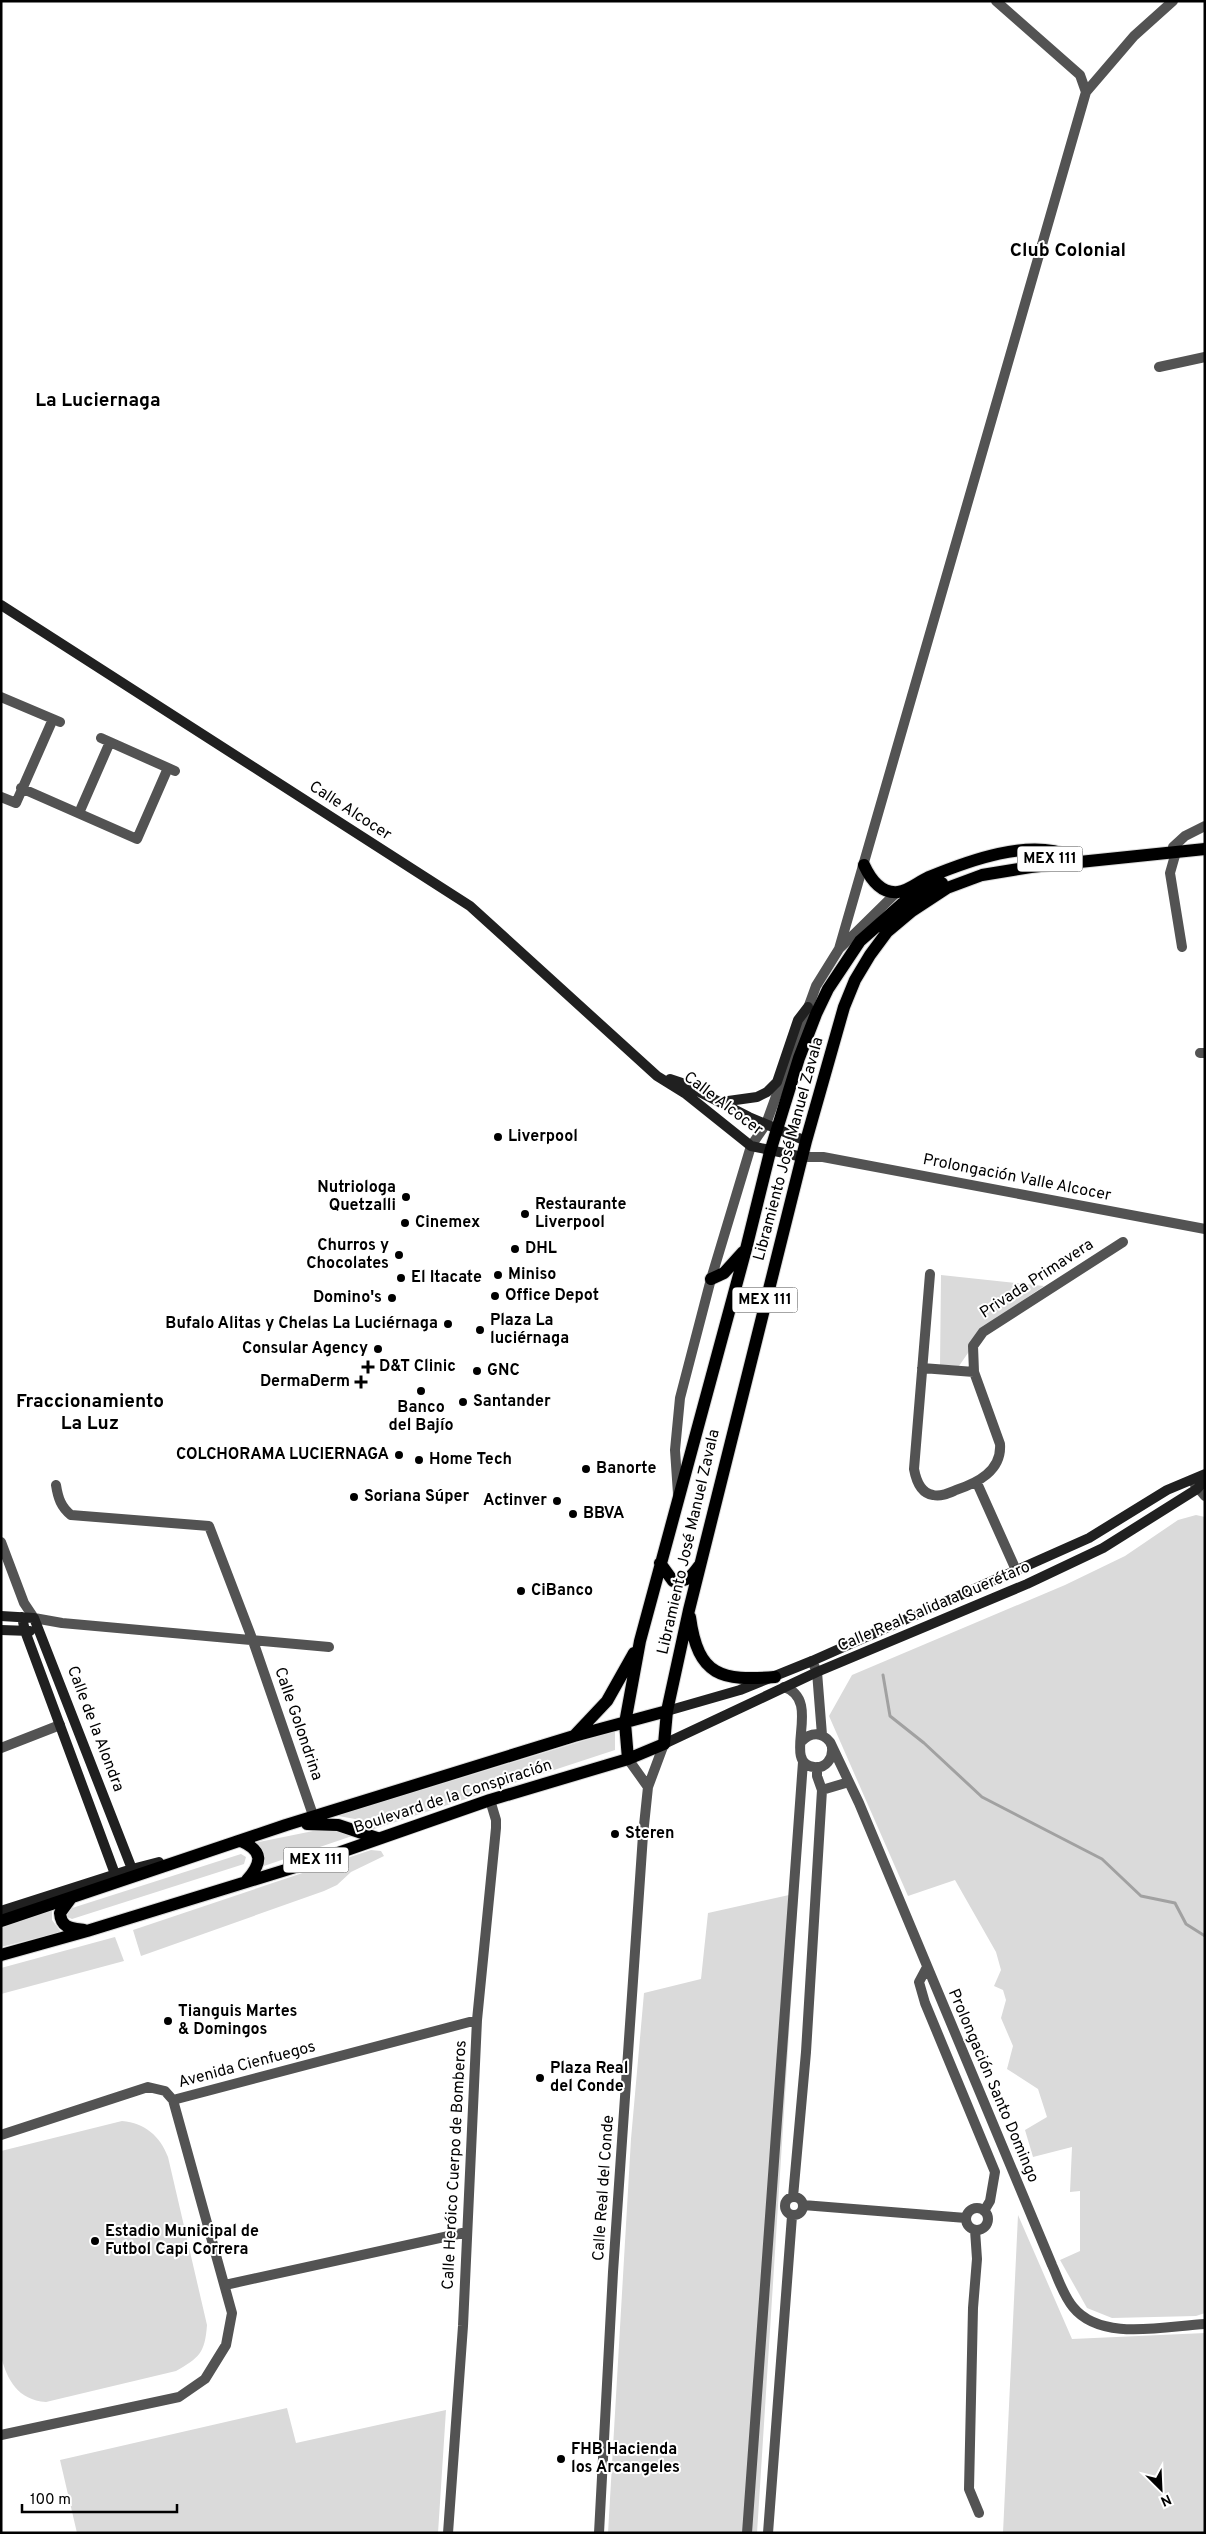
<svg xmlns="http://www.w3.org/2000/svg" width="1206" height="2534" font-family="Overpass,sans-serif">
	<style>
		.green { fill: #dadada }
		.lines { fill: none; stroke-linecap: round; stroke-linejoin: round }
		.stream { stroke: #a1a1a1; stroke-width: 3 }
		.primary-casing { stroke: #dbdbdb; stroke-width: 14 }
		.street { stroke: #535353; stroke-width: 10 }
		.secondary { stroke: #202020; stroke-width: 10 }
		.primary { stroke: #000; stroke-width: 12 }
		.poi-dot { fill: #000; stroke: #fff; stroke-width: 2 }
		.labels { text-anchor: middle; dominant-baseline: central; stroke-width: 4; stroke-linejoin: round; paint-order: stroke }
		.shield { fill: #fff; stroke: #4c4c4c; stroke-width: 1 }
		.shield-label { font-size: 15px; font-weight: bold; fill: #000 }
		.street-label { font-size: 16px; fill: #000; stroke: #fff }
		.poi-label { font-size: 16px; font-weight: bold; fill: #000; stroke: #fff; text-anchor: start }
		.quarter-label { font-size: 19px; font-weight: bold; fill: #000; stroke: #fff }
	</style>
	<rect width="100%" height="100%" fill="#fff"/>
	<path class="green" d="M 941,1275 L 1044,1286 L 988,1324 L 959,1366 L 940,1365 Z
		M 1196,1515 L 1205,1517 L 1205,2313 L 1196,2316 L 1112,2318 L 1087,2308 L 1060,2260 L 1080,2251 L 1080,2191 L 1070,2192 L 1072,2147 L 1033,2157 L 1025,2130 L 1047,2117 L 1038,2089 L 1007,2069 L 1013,2046 L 1001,2018 L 1006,2000 L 1003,1990 L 994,1986 L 1001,1970 L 996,1952 L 955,1880 L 908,1896 L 829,1716 L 852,1675 L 1065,1585 L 1125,1556 L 1178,1520 Z
		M 615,1731 L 615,1750 L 371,1830 L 355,1819 L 333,1815 L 425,1789 Z
		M 323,1829 L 358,1834 L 261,1867 L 254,1843 Z
		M 371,1850 L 381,1851 L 384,1856 L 351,1872 L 337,1885 L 324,1891 L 141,1956 L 133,1930 Z
		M 241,1854 L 246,1857 L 244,1864 L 72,1919 L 67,1917 L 69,1909 Z
		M 798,1893 L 757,2533 L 608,2533 L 631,2139 L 644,1993 L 701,1979 L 708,1913 Z
		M 52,1908 L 52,1920 L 61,1932 L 1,1947 L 1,1924 Z
		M 115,1937 L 124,1961 L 1,1994 L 1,1968 Z
		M 122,2121 C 145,2123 160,2136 168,2157 L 207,2325 C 205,2353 199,2358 176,2371 L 46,2402 C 18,2400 7,2380 1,2356 L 1,2151 Z
		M 1018,2215 L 1072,2339 L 1205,2333 L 1205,2533 L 1003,2533 Z
		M 287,2408 L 296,2443 L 446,2410 L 438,2533 L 77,2533 L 60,2460 Z"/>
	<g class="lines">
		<path class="stream" d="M 883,1675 L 890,1716 L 924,1743 L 982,1797 L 1102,1859 L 1141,1896 L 1175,1903 L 1186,1924 L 1205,1936"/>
		<g class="primary-casing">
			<path id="primary" d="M 864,865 C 870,878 880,894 898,892 C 909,891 918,882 929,877 C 968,861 1029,838 1070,856
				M 711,1279 L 724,1273 L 743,1252
				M 660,1563 L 673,1581 C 687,1582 691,1577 699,1566
				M 690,1617 C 698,1677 722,1681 775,1677
				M 574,1736 L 607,1701 L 634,1653
				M 628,1759 L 625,1723 L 640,1641 L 746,1249 L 770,1152 L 799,1058 L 816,1014 L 828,989 L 860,941 L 903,903 L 942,883
				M 307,1824 L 338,1825 L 377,1838
				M 241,1841 C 264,1851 262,1863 247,1880
				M 71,1898 L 60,1913 C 61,1928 71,1928 84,1930
				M 1,1921 L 286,1825 L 574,1736 L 667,1711
				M 1,1955 L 87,1931 L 318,1860 L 490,1800 L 628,1759 L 664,1744 L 667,1711 L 689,1610 L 806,1141 L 844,1007 L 855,980 L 870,955 L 887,932 L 912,911 L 947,888 L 982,875 L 1031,867 L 1205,849"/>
		</g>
		<path class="street" d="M 1086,92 L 1134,36 L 1173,1
			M 1159,367 L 1205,357
			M 1,697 L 60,722
			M 101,738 L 175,771
			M 21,788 L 137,839 L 168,768
			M 1,797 L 16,803 L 53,719
			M 79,813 L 110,742
			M 1173,847 L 1185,836 L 1205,826
			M 1176,852 L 1170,873 L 1182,947
			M 839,949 L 1086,92 L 1080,75 L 996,1
			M 1200,1053 L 1205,1053
			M 803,1157 L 823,1157 L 1205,1229
			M 930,1274 L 914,1469 C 916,1480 920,1493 933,1495 C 941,1497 949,1493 956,1490 C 977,1483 1002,1471 1000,1444 L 974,1372 L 973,1346 L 983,1332 L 1123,1242
			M 922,1368 L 974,1372
			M 1193,1482 L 1205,1496
			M 977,1483 L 1016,1570
			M 56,1485 C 58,1498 61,1507 71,1515 L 209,1526 L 253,1641 L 314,1818
			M 678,1494 L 675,1450 L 680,1398 L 711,1279 L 751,1146 L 766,1124 L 816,986 L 839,949 L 897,892
			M 1,1542 L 24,1603 L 34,1618 L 62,1623 L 329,1647
			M 812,1661 L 817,1672 L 822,1735
			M 784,1687 C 824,1700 780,1763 814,1767 C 826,1769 833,1758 832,1748
			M 802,1741 C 811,1732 822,1732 830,1742 L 859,1803 L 1052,2265 C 1058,2278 1063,2295 1073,2307 C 1101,2342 1165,2326 1205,2324
			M 1,1748 L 60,1725
			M 628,1759 L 648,1787
			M 822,1790 L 849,1782
			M 927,1967 L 919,1982 L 925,2003 L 995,2172 L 990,2201 L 984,2211
			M 1,2135 L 148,2087 L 165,2091 L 173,2100 L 477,2020
			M785 2206a9 9 0 1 1 18 0a9 9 0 1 1-18 0Z
			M 793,2197 L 806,2052 L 822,1790 L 817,1776 L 817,1767
			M 803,2205 L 966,2218
			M966 2219a11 11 0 1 1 22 0a11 11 0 1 1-22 0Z
			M 975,2230 L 977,2259 L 973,2308 L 969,2489 L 979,2513
			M 225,2285 L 467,2232
			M 1,2435 L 179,2397 L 205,2379 L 226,2345 L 232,2313 L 173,2100
			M 448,2533 L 463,2326 L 477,2020 L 496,1828 L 496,1820 L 490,1800
			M 599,2533 L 613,2272 L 643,1835 L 648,1787 L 664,1744
			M 747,2533 L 803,1762
			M 768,2533 L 792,2216"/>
		<path class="secondary" d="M 1,605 L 470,906 L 657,1076 L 686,1094 L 751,1146 L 803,1157
			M 670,1079 L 682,1083 L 749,1117 L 806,1141
			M 721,1102 L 757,1097 L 767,1092 L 777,1082 L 798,1020 L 808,1007
			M 1,1616 L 34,1618 L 132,1869
			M 22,1617 L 25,1631 L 115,1874
			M 1,1630 L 30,1631
			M 667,1711 L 740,1690 L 812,1661 L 1089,1538 L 1167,1490 L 1205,1474
			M 664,1744 L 817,1672 L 1027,1584 L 1103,1548 L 1197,1489 L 1205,1480
			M 1,1911 L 132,1869 L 159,1862"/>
		<use href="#primary" class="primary"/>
	</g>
	<g class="poi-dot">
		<circle cx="498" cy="1137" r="5"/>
		<circle cx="406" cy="1197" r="5"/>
		<circle cx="525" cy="1214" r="5"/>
		<circle cx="405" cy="1223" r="5"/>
		<circle cx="515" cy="1249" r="5"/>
		<circle cx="399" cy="1255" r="5"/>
		<circle cx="498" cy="1275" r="5"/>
		<circle cx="401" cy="1278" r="5"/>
		<circle cx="495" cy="1296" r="5"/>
		<circle cx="392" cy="1298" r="5"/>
		<circle cx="448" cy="1324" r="5"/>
		<circle cx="480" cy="1330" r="5"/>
		<circle cx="378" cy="1349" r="5"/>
		<path d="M365.5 1359.5h5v5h5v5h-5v5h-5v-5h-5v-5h5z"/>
		<circle cx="477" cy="1371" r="5"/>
		<path d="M358.5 1374.5h5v5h5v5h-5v5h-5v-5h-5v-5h5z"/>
		<circle cx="421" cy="1391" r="5"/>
		<circle cx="463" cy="1402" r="5"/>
		<circle cx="399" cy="1455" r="5"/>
		<circle cx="419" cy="1460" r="5"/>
		<circle cx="586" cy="1469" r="5"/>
		<circle cx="354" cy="1497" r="5"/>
		<circle cx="557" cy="1501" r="5"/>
		<circle cx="573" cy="1514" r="5"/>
		<circle cx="521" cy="1591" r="5"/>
		<circle cx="615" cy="1834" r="5"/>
		<circle cx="168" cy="2021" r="5"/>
		<circle cx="540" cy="2078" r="5"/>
		<circle cx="95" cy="2241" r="5"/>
		<circle cx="561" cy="2459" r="5"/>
	</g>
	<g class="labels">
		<g class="shield">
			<rect x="1017.5" y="846.5" width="65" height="25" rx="4"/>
			<rect x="732.5" y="1287.5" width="65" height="25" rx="4"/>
			<rect x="283.5" y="1847.5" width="65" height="25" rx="4"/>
		</g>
		<g class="shield-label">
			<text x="1050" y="859">MEX 111</text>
			<text x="765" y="1300">MEX 111</text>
			<text x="316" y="1860">MEX 111</text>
		</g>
		<g class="street-label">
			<text transform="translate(350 811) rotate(33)">Calle Alcocer</text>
			<text transform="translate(723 1104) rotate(37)">Calle Alcocer</text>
			<text transform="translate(789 1149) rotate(-75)">Libramiento José Manuel Zavala</text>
			<text transform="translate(1017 1178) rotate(11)">Prolongación Valle Alcocer</text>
			<text transform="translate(1037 1279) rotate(-33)">Privada Primavera</text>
			<text transform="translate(689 1542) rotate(-77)">Libramiento José Manuel Zavala</text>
			<text transform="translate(934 1607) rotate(-23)">Calle Real Salida a Querétaro</text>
			<text transform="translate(298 1724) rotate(71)">Calle Golondrina</text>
			<text transform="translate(95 1729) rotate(69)">Calle de la Alondra</text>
			<text transform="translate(453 1797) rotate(-18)">Boulevard de la Conspiración</text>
			<text transform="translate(247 2065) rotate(-15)">Avenida Cienfuegos</text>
			<text transform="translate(993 2086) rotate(67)">Prolongación Santo Domingo</text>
			<text transform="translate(455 2165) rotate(-87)">Calle Heróico Cuerpo de Bomberos</text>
			<text transform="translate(604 2188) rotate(-86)">Calle Real del Conde</text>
		</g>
		<g class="poi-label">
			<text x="508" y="1137">Liverpool</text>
			<text x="396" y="1188" text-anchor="end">Nutriologa<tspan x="396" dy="18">Quetzalli</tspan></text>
			<text x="535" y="1205">Restaurante<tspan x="535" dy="18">Liverpool</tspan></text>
			<text x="415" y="1223">Cinemex</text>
			<text x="389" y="1246" text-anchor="end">Churros y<tspan x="389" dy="18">Chocolates</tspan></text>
			<text x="525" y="1249">DHL</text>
			<text x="508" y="1275">Miniso</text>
			<text x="411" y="1278">El Itacate</text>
			<text x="505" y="1296">Office Depot</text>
			<text x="382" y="1298" text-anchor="end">Domino's</text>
			<text x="490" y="1321">Plaza La<tspan x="490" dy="18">luciérnaga</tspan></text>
			<text x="438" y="1324" text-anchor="end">Bufalo Alitas y Chelas La Luciérnaga</text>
			<text x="368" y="1349" text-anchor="end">Consular Agency</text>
			<text x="379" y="1367">D&amp;T Clinic</text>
			<text x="487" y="1371">GNC</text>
			<text x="350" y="1382" text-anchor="end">DermaDerm</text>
			<text x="473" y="1402">Santander</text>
			<text x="421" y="1408" text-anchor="middle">Banco<tspan x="421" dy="18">del Bajío</tspan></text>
			<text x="389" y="1455" text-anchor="end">COLCHORAMA LUCIERNAGA</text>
			<text x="429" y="1460">Home Tech</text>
			<text x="596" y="1469">Banorte</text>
			<text x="364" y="1497">Soriana Súper</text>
			<text x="547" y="1501" text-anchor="end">Actinver</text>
			<text x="583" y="1514">BBVA</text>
			<text x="531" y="1591">CiBanco</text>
			<text x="625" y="1834">Steren</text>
			<text x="178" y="2012">Tianguis Martes<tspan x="178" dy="18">&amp; Domingos</tspan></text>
			<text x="550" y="2069">Plaza Real<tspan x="550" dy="18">del Conde</tspan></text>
			<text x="105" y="2232">Estadio Municipal de<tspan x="105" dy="18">Futbol Capi Correra</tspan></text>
			<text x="571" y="2450">FHB Hacienda<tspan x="571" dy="18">los Arcangeles</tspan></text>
		</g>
		<g class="quarter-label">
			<text x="1068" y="251">Club Colonial</text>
			<text x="98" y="401">La Luciernaga</text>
			<text x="90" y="1402">Fraccionamiento<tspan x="90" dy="22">La Luz</tspan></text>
		</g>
	</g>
	<rect width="1206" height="2534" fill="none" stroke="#000000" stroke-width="5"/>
	<g transform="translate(1161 2489) rotate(156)" stroke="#ffffff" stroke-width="4" paint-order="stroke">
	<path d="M0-4L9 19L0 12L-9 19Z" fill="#000000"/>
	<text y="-8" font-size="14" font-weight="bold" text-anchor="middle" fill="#000000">N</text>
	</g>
	<path d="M22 2504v8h155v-8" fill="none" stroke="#000000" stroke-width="2.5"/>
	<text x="30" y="2504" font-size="15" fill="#000000" stroke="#ffffff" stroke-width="4" paint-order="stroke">100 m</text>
</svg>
